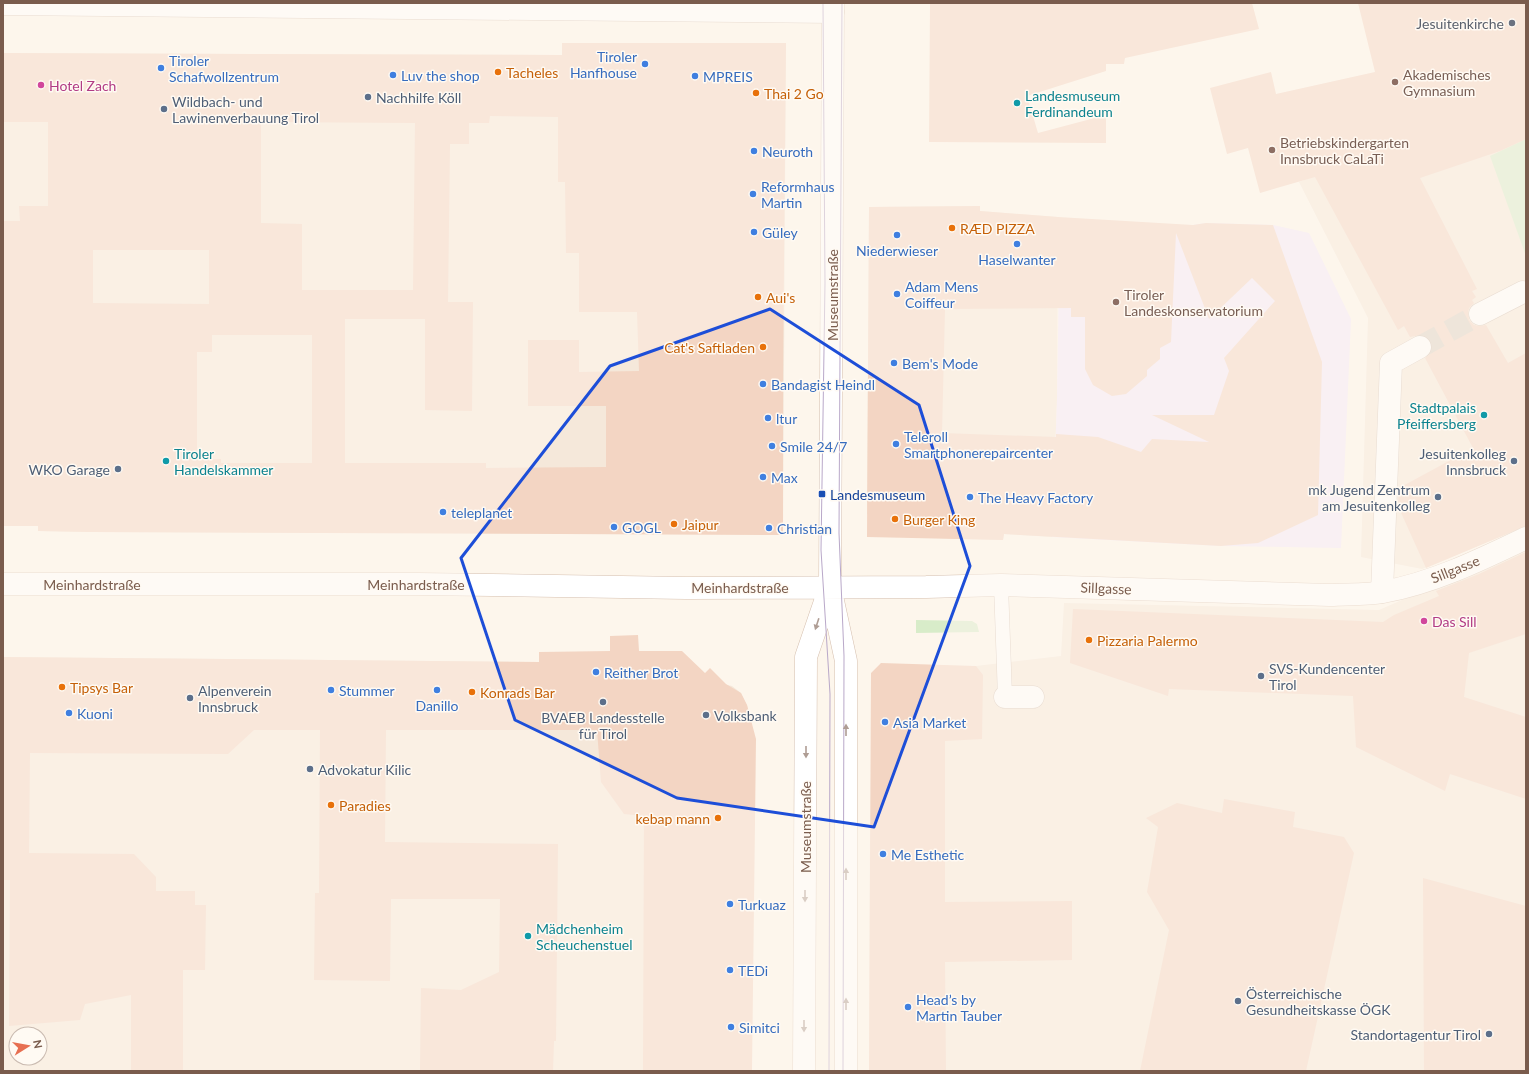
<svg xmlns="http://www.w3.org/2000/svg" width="1529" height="1074" font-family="Lato,sans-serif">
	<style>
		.residential { fill: #f5e8da; fill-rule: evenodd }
		.education { fill: #f3e8fa }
		.green { fill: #d8ecc9 }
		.building { fill: #f3d5c3; fill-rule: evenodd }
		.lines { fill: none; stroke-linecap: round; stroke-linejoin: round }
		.street-tunnel { stroke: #dcd0c4; stroke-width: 22; stroke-dasharray: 22 11; stroke-linecap: butt }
		.lane-casing { stroke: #d1beb0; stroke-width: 15 }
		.street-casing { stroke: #d1beb0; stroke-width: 23 }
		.secondary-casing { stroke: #d6c0b0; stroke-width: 23 }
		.lane { stroke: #fff; stroke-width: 14 }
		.street { stroke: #fff; stroke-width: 22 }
		.secondary { stroke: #fff; stroke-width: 22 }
		.tram { stroke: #b9a8c9; stroke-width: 1 }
		.oneway { fill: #af9d94 }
		.marked { fill: none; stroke: #1d4ed8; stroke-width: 3; stroke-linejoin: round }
		.worship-dot { fill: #6b7280; stroke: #fffaf3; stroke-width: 1.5 }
		.shop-dot { fill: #3f7fe0; stroke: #fffaf3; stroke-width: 1.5 }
		.food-dot { fill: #e8710a; stroke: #fffaf3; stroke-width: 1.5 }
		.education-dot { fill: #8d6e63; stroke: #fffaf3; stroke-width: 1.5 }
		.hotel-dot { fill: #d1479c; stroke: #fffaf3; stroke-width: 1.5 }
		.service-dot { fill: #5c6f8a; stroke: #fffaf3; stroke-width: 1.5 }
		.culture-dot { fill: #0f9aa8; stroke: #fffaf3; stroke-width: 1.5 }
		.transit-dot { fill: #1a4fb4; stroke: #fffaf3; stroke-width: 1.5 }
		.labels { text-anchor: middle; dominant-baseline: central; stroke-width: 3; stroke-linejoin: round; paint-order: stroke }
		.worship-label { font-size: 14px; fill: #5b616d; stroke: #fffaf3; text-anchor: end }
		.shop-label { font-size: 14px; fill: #366cbe; stroke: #fffaf3; text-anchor: start }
		.food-label { font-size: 14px; fill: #c56008; stroke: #fffaf3; text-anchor: start }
		.education-label { font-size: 14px; fill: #785e54; stroke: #fffaf3; text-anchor: start }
		.hotel-label { font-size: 14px; fill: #b23c85; stroke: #fffaf3; text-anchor: start }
		.culture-label { font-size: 14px; fill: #0d838f; stroke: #fffaf3; text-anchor: start }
		.service-label { font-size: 14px; fill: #4e5e75; stroke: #fffaf3; text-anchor: start }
		.street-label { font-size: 14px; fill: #7a5c4d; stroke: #fffaf3 }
		.transit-label { font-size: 14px; fill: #164399; stroke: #fffaf3; text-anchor: start }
	</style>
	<rect width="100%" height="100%" fill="#fdf6ec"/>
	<path class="residential" d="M 562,43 L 786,43 L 783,531 L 780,534 L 89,532 L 38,531 L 38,526 L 3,526 L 3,53 L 562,55 Z
		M 1522,89 L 1526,95 L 1526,526 L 1422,569 L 1361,557 L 1368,318 L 1299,182 Z
		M 980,206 L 980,211 L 1058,217 L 1057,400 L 1052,537 L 1004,534 L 1003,540 L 903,537 L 867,514 L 869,207 Z
		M 1526,546 L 1526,1071 L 869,1071 L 870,824 L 976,666 L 1061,656 L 1064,603 L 1379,610 Z
		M 3,657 L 539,662 L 696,679 L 732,686 L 741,693 L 747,705 L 750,716 L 752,1071 L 3,1071 ZM 16,1034 L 40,1034 L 40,1058 L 16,1058 Z"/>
	<path class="education" d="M 1206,223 L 1273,225 L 1309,233 L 1351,319 L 1341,548 L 1221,546 L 1052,537 L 1057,400 L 1059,274 L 1180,227 Z"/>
	<path class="green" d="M 1526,139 L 1526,256 L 1490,156 Z
		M 916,620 L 972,621 L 977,624 L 979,632 L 916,633 Z"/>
	<path class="building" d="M 930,3 L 1252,3 L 1259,29 L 1125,58 L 1124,64 L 1106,64 L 1106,71 L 1027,96 L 1038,133 L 1106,115 L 1106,143 L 929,142 Z
		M 1358,3 L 1526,3 L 1526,139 L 1500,151 L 1420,178 L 1477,289 L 1472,291 L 1476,297 L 1472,300 L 1474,303 L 1469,308 L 1468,313 L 1469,320 L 1474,325 L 1479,326 L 1486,325 L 1508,363 L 1526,353 L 1526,526 L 1426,568 L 1398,506 L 1399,488 L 1473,448 L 1425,358 L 1431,353 L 1432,348 L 1431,341 L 1427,337 L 1421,335 L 1410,337 L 1404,326 L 1398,330 L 1315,177 L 1260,193 L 1248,148 L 1227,154 L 1210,88 L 1271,72 L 1276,94 L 1375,72 Z
		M 562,43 L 786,43 L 783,373 L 783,535 L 89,532 L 38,531 L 38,526 L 3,526 L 3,221 L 20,221 L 19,206 L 48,206 L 48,122 L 3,122 L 3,53 L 562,55 ZM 490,116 L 558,117 L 558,182 L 565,182 L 566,253 L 579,253 L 579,312 L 637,312 L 639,371 L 579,372 L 579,340 L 528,340 L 528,406 L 606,406 L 606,467 L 486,468 L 486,463 L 345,463 L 345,319 L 425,319 L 425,410 L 472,411 L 473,302 L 448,302 L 450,144 L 469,144 L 469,123 L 489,123 ZM 261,122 L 415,123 L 413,290 L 302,290 L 302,224 L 261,223 ZM 93,250 L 209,250 L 209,304 L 93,303 ZM 212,335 L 312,335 L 312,463 L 221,463 L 221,459 L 197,460 L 197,352 L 212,352 Z
		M 980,206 L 980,211 L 1058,217 L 1193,225 L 1206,223 L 1273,225 L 1322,362 L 1318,515 L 1258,543 L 1221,546 L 1004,534 L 1003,540 L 867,537 L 869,207 ZM 1176,233 L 1209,319 L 1252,278 L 1275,301 L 1224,358 L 1229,371 L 1214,415 L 1152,415 L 1209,442 L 1152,439 L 1141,452 L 1098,437 L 1056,434 L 1056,437 L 942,433 L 945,309 L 1071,308 L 1071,317 L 1085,317 L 1085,369 L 1093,385 L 1112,396 L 1126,394 L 1147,376 L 1147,370 L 1160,359 L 1160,348 L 1171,342 Z
		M 1526,552 L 1526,634 L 1469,653 L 1464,697 L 1526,717 L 1526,799 L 1450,774 L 1445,791 L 1356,747 L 1353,696 L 1169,689 L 1168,696 L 1070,663 L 1073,609 L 1383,622 L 1394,615 L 1439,596 L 1436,591 L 1479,574 Z
		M 638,635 L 639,651 L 682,651 L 705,673 L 710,668 L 726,684 L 741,693 L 747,705 L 756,739 L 752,1071 L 643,1071 L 644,816 L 624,814 L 601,782 L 597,730 L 386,730 L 385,842 L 558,844 L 556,1041 L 554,1041 L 553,1071 L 420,1071 L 421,988 L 461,990 L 499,972 L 500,899 L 391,899 L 390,981 L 314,980 L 315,893 L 319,893 L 320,730 L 254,730 L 228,754 L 30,753 L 29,853 L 134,854 L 156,877 L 156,891 L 195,891 L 195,905 L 206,905 L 205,970 L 183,970 L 183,1071 L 131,1071 L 131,995 L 85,1004 L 80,1020 L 9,1026 L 10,880 L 3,880 L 3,657 L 539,662 L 539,652 L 610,651 L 610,636 Z
		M 881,663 L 976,666 L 983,675 L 982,739 L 945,741 L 945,902 L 1072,901 L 1072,960 L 945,962 L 946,1071 L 869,1071 L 871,673 Z
		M 1224,799 L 1295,812 L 1293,827 L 1344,837 L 1354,853 L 1306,1071 L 1140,1071 L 1169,930 L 1147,892 L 1158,827 L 1146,818 L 1177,803 L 1222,813 Z
		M 1423,878 L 1526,906 L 1526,1071 L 1424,1071 Z"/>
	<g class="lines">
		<path class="street-tunnel" d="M 1420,347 L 1480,314"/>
		<g class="lane-casing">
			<path id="lane" d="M 1001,585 L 1005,697"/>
		</g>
		<g class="street-casing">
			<path id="street" d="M 3,4 L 833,12
				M 1480,314 L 1523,292
				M 1382,592 L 1391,363 L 1420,347
				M 1005,697 L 1033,697"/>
		</g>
		<g class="secondary-casing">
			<path id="secondary" d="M 833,3 L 830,587 L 846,661 L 846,1071
				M 3,584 L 418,584 L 686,588 L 926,587 L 1001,585 L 1330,595 C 1347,594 1366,595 1383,592 C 1433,583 1480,560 1526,538
				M 804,1071 L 806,657 L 830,587"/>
		</g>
		<use href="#lane" class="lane"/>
		<use href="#street" class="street"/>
		<use href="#secondary" class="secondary"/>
		<path class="tram" d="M 823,3 L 825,283 L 821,550 L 830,694 L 829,1071
			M 842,3 L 839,533 L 844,656 L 843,1071"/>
	</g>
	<defs><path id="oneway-solid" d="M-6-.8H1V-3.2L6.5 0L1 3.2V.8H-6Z"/></defs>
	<g class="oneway">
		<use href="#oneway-solid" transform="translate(817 624) rotate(108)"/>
		<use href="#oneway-solid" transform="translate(846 730) rotate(-90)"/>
		<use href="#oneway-solid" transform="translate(806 752) rotate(90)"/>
		<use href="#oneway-solid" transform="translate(846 874) rotate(-90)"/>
		<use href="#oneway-solid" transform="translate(805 896) rotate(90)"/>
		<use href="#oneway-solid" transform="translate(846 1004) rotate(-90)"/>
		<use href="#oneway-solid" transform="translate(804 1026) rotate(90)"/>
	</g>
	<path d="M0 0H1529V1074H0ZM 770,309 L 919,405 L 970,566 L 874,827 L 677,798 L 515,720 L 461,558 L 610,366 Z" fill="#fdf6ec" fill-opacity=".55" fill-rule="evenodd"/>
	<path class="marked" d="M 770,309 L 919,405 L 970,566 L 874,827 L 677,798 L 515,720 L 461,558 L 610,366 Z"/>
	<circle class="worship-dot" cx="1512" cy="23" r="4"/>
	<g class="shop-dot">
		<circle cx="645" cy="64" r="4"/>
		<circle cx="161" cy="68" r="4"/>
		<circle cx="393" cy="75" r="4"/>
		<circle cx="695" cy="76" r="4"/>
		<circle cx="754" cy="151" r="4"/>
		<circle cx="753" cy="194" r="4"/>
		<circle cx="754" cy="232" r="4"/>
		<circle cx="897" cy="235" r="4"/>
		<circle cx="1017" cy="244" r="4"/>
		<circle cx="897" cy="294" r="4"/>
		<circle cx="894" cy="363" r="4"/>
		<circle cx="763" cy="384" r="4"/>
		<circle cx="768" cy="418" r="4"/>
		<circle cx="896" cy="444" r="4"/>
		<circle cx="772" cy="446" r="4"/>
		<circle cx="763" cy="477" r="4"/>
		<circle cx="970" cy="497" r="4"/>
		<circle cx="443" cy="512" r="4"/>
		<circle cx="614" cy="527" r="4"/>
		<circle cx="769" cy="528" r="4"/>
		<circle cx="596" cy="672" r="4"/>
		<circle cx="331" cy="690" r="4"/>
		<circle cx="437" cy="690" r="4"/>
		<circle cx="69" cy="713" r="4"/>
		<circle cx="885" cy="722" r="4"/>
		<circle cx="883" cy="854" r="4"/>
		<circle cx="730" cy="904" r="4"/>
		<circle cx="730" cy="970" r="4"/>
		<circle cx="908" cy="1007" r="4"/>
		<circle cx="731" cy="1027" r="4"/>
	</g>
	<g class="food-dot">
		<circle cx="498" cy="72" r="4"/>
		<circle cx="756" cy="93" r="4"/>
		<circle cx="952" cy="228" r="4"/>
		<circle cx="758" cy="297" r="4"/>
		<circle cx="763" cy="347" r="4"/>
		<circle cx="895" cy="519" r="4"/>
		<circle cx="674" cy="524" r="4"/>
		<circle cx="1089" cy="640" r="4"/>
		<circle cx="62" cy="687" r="4"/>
		<circle cx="472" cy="692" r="4"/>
		<circle cx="331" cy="805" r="4"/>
		<circle cx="718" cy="818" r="4"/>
	</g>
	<g class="education-dot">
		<circle cx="1395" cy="82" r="4"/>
		<circle cx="1272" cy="150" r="4"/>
		<circle cx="1116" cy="302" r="4"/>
	</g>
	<g class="hotel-dot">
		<circle cx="41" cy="85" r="4"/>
		<circle cx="1424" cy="621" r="4"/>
	</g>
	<g class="service-dot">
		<circle cx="368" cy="97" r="4"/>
		<circle cx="164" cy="109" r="4"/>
		<circle cx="1514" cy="461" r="4"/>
		<circle cx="118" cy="469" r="4"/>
		<circle cx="1438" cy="497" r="4"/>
		<circle cx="1261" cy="676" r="4"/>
		<circle cx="190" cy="698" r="4"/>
		<circle cx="603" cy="702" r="4"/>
		<circle cx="706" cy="715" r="4"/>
		<circle cx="310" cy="769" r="4"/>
		<circle cx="1238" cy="1001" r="4"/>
		<circle cx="1489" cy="1034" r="4"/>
	</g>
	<g class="culture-dot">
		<circle cx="1017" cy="103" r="4"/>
		<circle cx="1484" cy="415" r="4"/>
		<circle cx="166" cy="461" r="4"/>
		<circle cx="528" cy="936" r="4"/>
	</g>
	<rect class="transit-dot" x="818" y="490" width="8" height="8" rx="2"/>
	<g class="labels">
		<g class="worship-label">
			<text x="1504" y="23">Jesuitenkirche</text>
		</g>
		<g class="shop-label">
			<text x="637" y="56" text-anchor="end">Tiroler<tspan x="637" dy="16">Hanfhouse</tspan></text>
			<text x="169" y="60">Tiroler<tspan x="169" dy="16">Schafwollzentrum</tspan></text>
			<text x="401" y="75">Luv the shop</text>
			<text x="703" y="76">MPREIS</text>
			<text x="762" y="151">Neuroth</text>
			<text x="761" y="186">Reformhaus<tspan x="761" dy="16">Martin</tspan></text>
			<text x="762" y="232">Güley</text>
			<text x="897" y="250" text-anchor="middle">Niederwieser</text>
			<text x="1017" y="259" text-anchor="middle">Haselwanter</text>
			<text x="905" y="286">Adam Mens<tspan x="905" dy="16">Coiffeur</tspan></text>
			<text x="902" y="363">Bem's Mode</text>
			<text x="771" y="384">Bandagist Heindl</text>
			<text x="776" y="418">ltur</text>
			<text x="904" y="436">Teleroll<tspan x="904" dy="16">Smartphonerepaircenter</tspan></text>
			<text x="780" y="446">Smile 24/7</text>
			<text x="771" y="477">Max</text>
			<text x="978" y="497">The Heavy Factory</text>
			<text x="451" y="512">teleplanet</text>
			<text x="622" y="527">GOGL</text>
			<text x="777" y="528">Christian</text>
			<text x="604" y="672">Reither Brot</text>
			<text x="339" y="690">Stummer</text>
			<text x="437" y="705" text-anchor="middle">Danillo</text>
			<text x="77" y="713">Kuoni</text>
			<text x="893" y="722">Asia Market</text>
			<text x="891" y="854">Me Esthetic</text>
			<text x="738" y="904">Turkuaz</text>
			<text x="738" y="970">TEDi</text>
			<text x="916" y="999">Head’s by<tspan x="916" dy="16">Martin Tauber</tspan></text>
			<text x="739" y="1027">Simitci</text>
		</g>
		<g class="food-label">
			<text x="506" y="72">Tacheles</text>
			<text x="764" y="93">Thai 2 Go</text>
			<text x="960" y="228">RÆD PIZZA</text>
			<text x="766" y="297">Aui's</text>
			<text x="755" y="347" text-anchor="end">Cat's Saftladen</text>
			<text x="903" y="519">Burger King</text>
			<text x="682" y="524">Jaipur</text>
			<text x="1097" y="640">Pizzaria Palermo</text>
			<text x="70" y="687">Tipsys Bar</text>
			<text x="480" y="692">Konrads Bar</text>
			<text x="339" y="805">Paradies</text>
			<text x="710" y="818" text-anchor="end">kebap mann</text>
		</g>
		<g class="education-label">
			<text x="1403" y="74">Akademisches<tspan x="1403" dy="16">Gymnasium</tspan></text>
			<text x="1280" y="142">Betriebskindergarten<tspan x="1280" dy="16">Innsbruck CaLaTi</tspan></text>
			<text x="1124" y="294">Tiroler<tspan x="1124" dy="16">Landeskonservatorium</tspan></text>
		</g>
		<g class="hotel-label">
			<text x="49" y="85">Hotel Zach</text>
			<text x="1432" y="621">Das Sill</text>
		</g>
		<g class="culture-label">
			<text x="1025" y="95">Landesmuseum<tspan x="1025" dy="16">Ferdinandeum</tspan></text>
			<text x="1476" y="407" text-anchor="end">Stadtpalais<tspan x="1476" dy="16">Pfeiffersberg</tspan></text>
			<text x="174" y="453">Tiroler<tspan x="174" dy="16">Handelskammer</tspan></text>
			<text x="536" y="928">Mädchenheim<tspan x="536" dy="16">Scheuchenstuel</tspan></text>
		</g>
		<g class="service-label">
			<text x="376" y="97">Nachhilfe Köll</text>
			<text x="172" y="101">Wildbach- und<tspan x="172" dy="16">Lawinenverbauung Tirol</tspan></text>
			<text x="1506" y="453" text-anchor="end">Jesuitenkolleg<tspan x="1506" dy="16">Innsbruck</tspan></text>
			<text x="110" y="469" text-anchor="end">WKO Garage</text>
			<text x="1430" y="489" text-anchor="end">mk Jugend Zentrum<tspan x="1430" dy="16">am Jesuitenkolleg</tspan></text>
			<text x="1269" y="668">SVS-Kundencenter<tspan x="1269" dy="16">Tirol</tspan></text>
			<text x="198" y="690">Alpenverein<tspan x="198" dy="16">Innsbruck</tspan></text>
			<text x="714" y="715">Volksbank</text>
			<text x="603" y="717" text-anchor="middle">BVAEB Landesstelle<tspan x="603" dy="16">für Tirol</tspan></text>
			<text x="318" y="769">Advokatur Kilic</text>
			<text x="1246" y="993">Österreichische<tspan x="1246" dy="16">Gesundheitskasse ÖGK</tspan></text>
			<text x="1481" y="1034" text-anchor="end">Standortagentur Tirol</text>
		</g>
		<g class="street-label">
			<text transform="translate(832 295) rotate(-90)">Museumstraße</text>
			<text transform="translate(1455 569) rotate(-22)">Sillgasse</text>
			<text x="92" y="584">Meinhardstraße</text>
			<text x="416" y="584">Meinhardstraße</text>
			<text x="740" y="587">Meinhardstraße</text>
			<text transform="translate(1106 588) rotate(2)">Sillgasse</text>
			<text transform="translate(805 827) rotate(-90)">Museumstraße</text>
		</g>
		<g class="transit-label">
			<text x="830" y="494">Landesmuseum</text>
		</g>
	</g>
	<rect width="1529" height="1074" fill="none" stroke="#7a5c4d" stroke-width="8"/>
	<g transform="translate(28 1046) rotate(79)"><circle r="19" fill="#fffaf3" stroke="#cabbb1"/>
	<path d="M0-3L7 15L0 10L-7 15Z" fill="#e76f51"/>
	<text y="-6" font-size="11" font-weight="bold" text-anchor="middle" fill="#7a5c4d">N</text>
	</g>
</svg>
